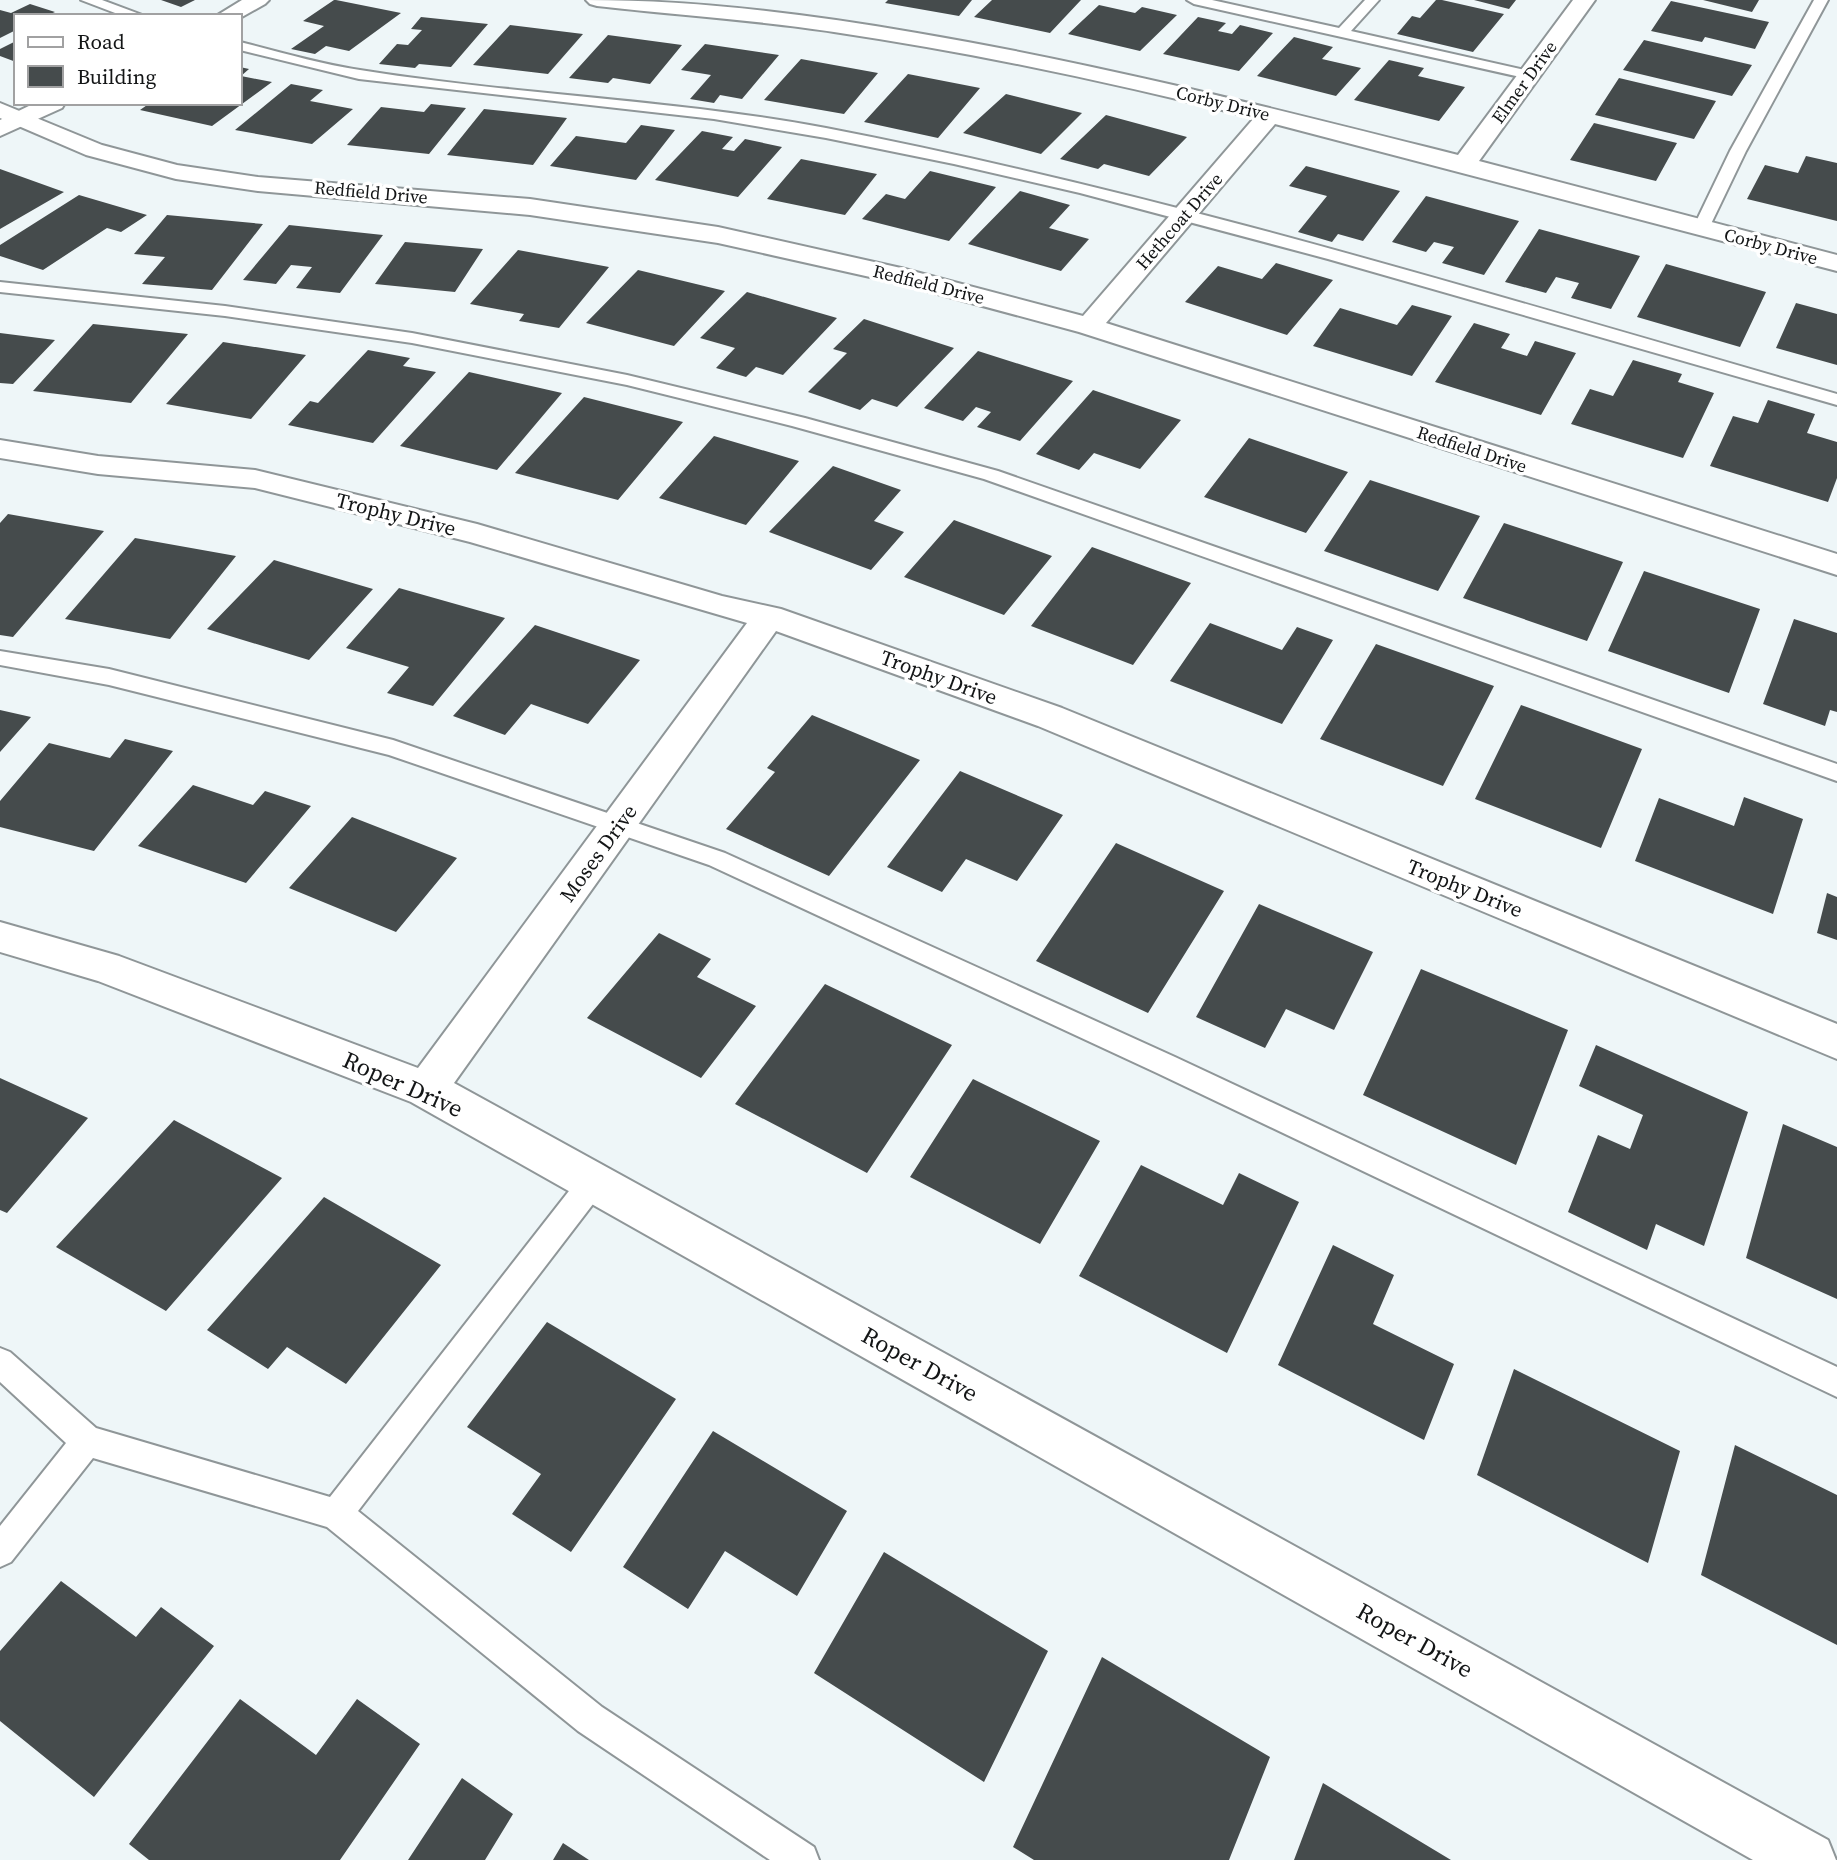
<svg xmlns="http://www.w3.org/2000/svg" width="1837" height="1860" font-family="'Source Serif 4',serif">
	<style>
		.building { fill: #454b4c }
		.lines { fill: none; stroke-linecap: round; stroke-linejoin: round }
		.service-casing { stroke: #8f9698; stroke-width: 4 }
		.minor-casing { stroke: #8f9698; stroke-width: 4 }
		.tertiary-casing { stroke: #8f9698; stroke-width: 4 }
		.service { fill: #fff; fill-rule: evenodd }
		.minor { fill: #fff; fill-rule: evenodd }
		.tertiary { fill: #fff; fill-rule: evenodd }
		.labels { text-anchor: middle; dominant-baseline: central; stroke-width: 7; stroke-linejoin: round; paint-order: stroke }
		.far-street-label { font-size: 18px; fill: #131516; stroke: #fff }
		.street-label { font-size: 21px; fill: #131516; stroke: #fff }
		.near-street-label { font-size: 24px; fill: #131516; stroke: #fff }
	</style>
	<rect width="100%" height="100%" fill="#eef6f8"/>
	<path class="building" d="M 161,0 L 195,0 L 181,7 Z
		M 334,0 L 336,0 L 401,13 L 349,51 L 326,46 L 315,54 L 291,49 L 324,26 L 303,21 Z
		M 888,0 L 972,0 L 959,16 L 885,3 Z
		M 992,0 L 1081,0 L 1050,33 L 974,17 Z
		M 1436,0 L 1442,0 L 1504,14 L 1473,52 L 1397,34 L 1412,16 L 1420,18 Z
		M 1474,0 L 1516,0 L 1509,9 Z
		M 1703,0 L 1759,0 L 1752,12 Z
		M 1671,1 L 1769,22 L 1755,49 L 1705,37 L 1702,42 L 1651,31 Z
		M 30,4 L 55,12 L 46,16 L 16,16 L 16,30 L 0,38 L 0,10 L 11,13 Z
		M 1099,5 L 1135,13 L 1142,7 L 1177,15 L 1140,51 L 1068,34 Z
		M 421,17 L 488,24 L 451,67 L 419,64 L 415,68 L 379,64 L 397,44 L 408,45 L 422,30 L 411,29 Z
		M 1198,17 L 1226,23 L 1218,31 L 1232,34 L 1240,25 L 1273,33 L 1239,71 L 1163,54 Z
		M 510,25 L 583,34 L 548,74 L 473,65 Z
		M 608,35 L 682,45 L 650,84 L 613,78 L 608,83 L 569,78 Z
		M 1294,37 L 1333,47 L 1322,59 L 1361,68 L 1336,96 L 1257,76 Z
		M 1644,40 L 1752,65 L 1732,96 L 1623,70 Z
		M 16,41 L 16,62 L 0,56 L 0,49 Z
		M 705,44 L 779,55 L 742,99 L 720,95 L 714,103 L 690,99 L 711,75 L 681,70 Z
		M 801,59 L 878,73 L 844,114 L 764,100 Z
		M 1389,60 L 1424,68 L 1418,76 L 1465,87 L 1439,121 L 1354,100 Z
		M 240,67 L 249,69 L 241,76 L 272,82 L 212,126 L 140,110 L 150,103 L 240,103 Z
		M 908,74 L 980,88 L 938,138 L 864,122 Z
		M 1619,78 L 1716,101 L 1694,139 L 1595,115 Z
		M 291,84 L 323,90 L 310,101 L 353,109 L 312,144 L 235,130 Z
		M 1006,94 L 1082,113 L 1041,154 L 963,133 Z
		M 431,104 L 466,108 L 429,154 L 347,145 L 381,107 L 424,112 Z
		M 484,109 L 567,118 L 533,165 L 447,155 Z
		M 1106,115 L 1187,137 L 1149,176 L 1104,164 L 1098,169 L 1060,159 Z
		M 1594,123 L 1677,143 L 1656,181 L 1570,160 Z
		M 641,125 L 675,130 L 636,180 L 550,166 L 576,136 L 626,143 Z
		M 702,131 L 733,137 L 722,149 L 734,151 L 745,139 L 782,147 L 738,197 L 655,180 Z
		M 1806,156 L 1837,163 L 1837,221 L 1747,199 L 1765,165 L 1798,173 Z
		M 801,159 L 877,174 L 845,215 L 767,199 Z
		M 1306,166 L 1400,191 L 1363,241 L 1338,234 L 1332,242 L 1298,232 L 1327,196 L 1289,186 Z
		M 0,169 L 64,192 L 0,229 Z
		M 930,171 L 996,187 L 949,241 L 862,219 L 886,194 L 905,199 Z
		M 1020,191 L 1070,205 L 1049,228 L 1089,239 L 1061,271 L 968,244 Z
		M 79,195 L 147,215 L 121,232 L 107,228 L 43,270 L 0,256 L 0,245 Z
		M 1426,196 L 1519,221 L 1484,275 L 1442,263 L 1454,247 L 1434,242 L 1426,252 L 1392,242 Z
		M 167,215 L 263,224 L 212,290 L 142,284 L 165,257 L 134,254 Z
		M 289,225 L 383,235 L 340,293 L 296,288 L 312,267 L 291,265 L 276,284 L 243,280 Z
		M 1539,229 L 1640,256 L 1611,309 L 1571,298 L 1579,283 L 1556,277 L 1546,293 L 1505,282 Z
		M 405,242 L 483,249 L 455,292 L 375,284 Z
		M 518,250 L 609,267 L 559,328 L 519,321 L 524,314 L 470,304 Z
		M 1276,263 L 1333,280 L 1287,335 L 1185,302 L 1218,266 L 1262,279 Z
		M 1666,264 L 1766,292 L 1740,347 L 1637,317 Z
		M 638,270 L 725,291 L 674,346 L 586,323 Z
		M 747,292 L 837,318 L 783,375 L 756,367 L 746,377 L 716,368 L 735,348 L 700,338 Z
		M 1796,303 L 1837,314 L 1837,365 L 1776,348 Z
		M 1412,305 L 1452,316 L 1412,376 L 1313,346 L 1340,308 L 1397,325 Z
		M 864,319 L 954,348 L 897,407 L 872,399 L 860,410 L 808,392 L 847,353 L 833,349 Z
		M 1474,323 L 1510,334 L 1501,348 L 1527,356 L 1535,341 L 1576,353 L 1541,415 L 1435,382 Z
		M 93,324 L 188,334 L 131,403 L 33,391 Z
		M 0,333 L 55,340 L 13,384 L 0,383 Z
		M 223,342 L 306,355 L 251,419 L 166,404 Z
		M 368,350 L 410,358 L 403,366 L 436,372 L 373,443 L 288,425 L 310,401 L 318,403 Z
		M 978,351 L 1073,381 L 1020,441 L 977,427 L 991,412 L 976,407 L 963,421 L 924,408 Z
		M 1633,360 L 1682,374 L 1678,382 L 1714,393 L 1683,458 L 1571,424 L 1590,389 L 1613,396 Z
		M 469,372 L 562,393 L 497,470 L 400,446 Z
		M 1093,390 L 1181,420 L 1140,469 L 1094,453 L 1079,470 L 1036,454 Z
		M 584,397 L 683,422 L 618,500 L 515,473 Z
		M 1768,400 L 1815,414 L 1807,433 L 1837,442 L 1837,478 L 1828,502 L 1710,466 L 1733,416 L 1758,423 Z
		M 714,436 L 799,461 L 746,525 L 659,498 Z
		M 1249,438 L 1348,472 L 1306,533 L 1204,497 Z
		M 833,466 L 901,490 L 874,521 L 904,532 L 871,570 L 769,532 Z
		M 1370,480 L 1480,516 L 1438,591 L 1324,551 Z
		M 8,514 L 104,531 L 13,637 L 0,635 L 0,523 Z
		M 954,520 L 1052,556 L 1004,615 L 904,577 Z
		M 1504,523 L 1623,562 L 1587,641 L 1463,598 Z
		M 135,538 L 236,556 L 170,639 L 65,619 Z
		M 1092,547 L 1191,583 L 1133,665 L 1031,626 Z
		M 274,560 L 373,589 L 309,660 L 207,629 Z
		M 1644,571 L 1760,609 L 1729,693 L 1608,651 Z
		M 399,588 L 505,618 L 433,706 L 387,693 L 409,667 L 346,648 Z
		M 1794,619 L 1837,633 L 1837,712 L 1830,710 L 1825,726 L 1763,704 Z
		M 1210,623 L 1282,650 L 1297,627 L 1333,640 L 1282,724 L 1170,681 Z
		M 535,625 L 640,660 L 588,724 L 531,704 L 505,735 L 453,716 Z
		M 1376,644 L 1494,686 L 1443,786 L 1320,739 Z
		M 1521,705 L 1642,749 L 1601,848 L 1475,799 Z
		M 0,710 L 31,717 L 0,752 Z
		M 812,715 L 920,760 L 829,876 L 726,829 L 775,772 L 767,768 Z
		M 125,739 L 173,751 L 94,851 L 0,827 L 0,801 L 49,743 L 110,758 Z
		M 960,771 L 1063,815 L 1017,881 L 966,859 L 942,892 L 887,867 Z
		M 193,785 L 253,805 L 265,791 L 311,806 L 246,883 L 138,846 Z
		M 1744,797 L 1803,819 L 1773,914 L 1635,861 L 1659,798 L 1734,826 Z
		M 352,817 L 457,858 L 396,932 L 289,888 Z
		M 1116,843 L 1224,891 L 1148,1013 L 1036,961 Z
		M 1827,893 L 1837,897 L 1837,940 L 1817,933 Z
		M 1259,904 L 1373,952 L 1334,1030 L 1286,1009 L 1265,1048 L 1196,1017 Z
		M 659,933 L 711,959 L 697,977 L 756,1006 L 701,1078 L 587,1018 Z
		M 1421,969 L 1568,1030 L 1516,1165 L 1363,1095 Z
		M 825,984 L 952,1045 L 867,1173 L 735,1104 Z
		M 1596,1045 L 1748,1112 L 1704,1246 L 1656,1224 L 1647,1250 L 1568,1212 L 1598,1135 L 1630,1149 L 1643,1115 L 1579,1086 Z
		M 0,1078 L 88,1118 L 7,1213 L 0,1210 Z
		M 973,1079 L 1100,1141 L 1040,1244 L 910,1177 Z
		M 174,1120 L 282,1178 L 166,1311 L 56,1247 Z
		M 1783,1124 L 1837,1147 L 1837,1299 L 1746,1258 Z
		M 1141,1165 L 1223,1205 L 1239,1173 L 1299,1202 L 1227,1353 L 1079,1276 Z
		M 324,1197 L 441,1265 L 346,1384 L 287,1347 L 268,1369 L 207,1330 Z
		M 1333,1245 L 1394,1275 L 1373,1324 L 1454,1364 L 1424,1440 L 1278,1365 Z
		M 547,1322 L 676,1399 L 571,1552 L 512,1514 L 541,1474 L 467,1427 Z
		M 1514,1369 L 1680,1451 L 1648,1563 L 1477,1475 Z
		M 713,1431 L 847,1511 L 797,1596 L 725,1551 L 688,1609 L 623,1567 Z
		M 1735,1445 L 1837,1495 L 1837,1645 L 1701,1575 Z
		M 884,1552 L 1048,1651 L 984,1782 L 814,1673 Z
		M 61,1581 L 136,1637 L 161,1607 L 214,1646 L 94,1797 L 0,1721 L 0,1651 Z
		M 1102,1657 L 1270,1757 L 1229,1860 L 1034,1860 L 1013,1847 Z
		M 240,1699 L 316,1755 L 357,1699 L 420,1744 L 340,1860 L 149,1860 L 129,1844 Z
		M 462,1778 L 513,1814 L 485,1860 L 408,1860 Z
		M 1323,1783 L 1451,1860 L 1294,1860 Z
		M 563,1843 L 589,1860 L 553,1860 Z"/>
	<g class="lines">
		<g class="service-casing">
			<path id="service" d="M 81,0 L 102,0 L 145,16 L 123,16 Z
				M 1187,0 L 1212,0 L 1339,28 L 1365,0 L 1379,0 L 1351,31 L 1529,71 L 1536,75 L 1529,79 L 1194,4 Z
				M 1814,0 L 1828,0 L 1746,151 L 1709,228 L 1707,231 L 1695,231 L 1693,228 L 1730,151 Z
				M 240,42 C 280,52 319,64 360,70 C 515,95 672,99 826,128 C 1168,194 1502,298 1837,394 L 1837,405 L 1328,259 L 1080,193 L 954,164 L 826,138 L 714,119 L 359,79 L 240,50 Z
				M 0,282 L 225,306 L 412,333 L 627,375 L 805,418 L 998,471 L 1837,764 L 1837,781 L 984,479 L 792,426 L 627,385 L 412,343 L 225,316 L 0,292 Z
				M 0,651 L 109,669 L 393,740 L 725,853 L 1175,1057 L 1837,1367 L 1837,1397 L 1157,1073 L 709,865 L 389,755 L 109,685 L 0,665 Z
				M 593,1170 L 603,1173 L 607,1182 L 603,1191 L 358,1511 L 602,1707 L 814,1847 L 819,1860 L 770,1860 L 578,1731 L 327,1527 L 93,1458 L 11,1562 L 0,1567 L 0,1526 L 66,1443 L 0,1382 L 0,1348 L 10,1352 L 96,1428 L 330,1497 L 583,1173 Z"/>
		</g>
		<g class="minor-casing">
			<path id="minor" d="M 586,0 C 697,0 808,14 917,33 C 1100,64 1279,110 1458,155 L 1573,0 L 1595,0 L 1479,161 L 1837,255 L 1837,271 L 1275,124 L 1106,323 L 1837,554 L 1837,575 L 1079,332 L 897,283 L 718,243 L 530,215 L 258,191 L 176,179 L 86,155 L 0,118 L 0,103 L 102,145 L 177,165 L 258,177 L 530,199 L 718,227 L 901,268 L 1083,316 L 1254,118 C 1116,83 976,53 834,32 C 756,20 676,15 597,6 L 590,4 Z
				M 0,440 L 98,456 L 255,470 L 477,524 L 722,596 L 781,609 L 1062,708 L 1837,1024 L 1837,1059 L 1038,726 L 776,631 L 454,1083 L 1828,1840 L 1836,1860 L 1753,1860 L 411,1102 L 98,981 L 0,952 L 0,922 L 119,956 L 418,1068 L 747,623 L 470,542 L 255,488 L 98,474 L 0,458 Z"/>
		</g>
		<g class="tertiary-casing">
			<path id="tertiary" d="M 242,0 L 269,0 L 265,4 L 240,18 L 240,16 L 216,16 Z
				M 35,103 L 65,103 L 62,108 L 0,136 L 0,120 Z"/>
		</g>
		<use href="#service" class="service"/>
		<use href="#minor" class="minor"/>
		<use href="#tertiary" class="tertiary"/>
	</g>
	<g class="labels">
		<g class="far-street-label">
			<text transform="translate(1524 82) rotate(-54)">Elmer Drive</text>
			<text transform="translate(1223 103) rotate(14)">Corby Drive</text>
			<text transform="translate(371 192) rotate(5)">Redfield Drive</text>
			<text transform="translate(1179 221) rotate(-49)">Hethcoat Drive</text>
			<text transform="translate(1771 246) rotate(15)">Corby Drive</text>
			<text transform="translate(929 284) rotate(14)">Redfield Drive</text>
			<text transform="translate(1472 449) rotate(18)">Redfield Drive</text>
		</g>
		<g class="street-label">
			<text transform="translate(396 514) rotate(14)">Trophy Drive</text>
			<text transform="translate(939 677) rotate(20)">Trophy Drive</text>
			<text transform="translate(598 853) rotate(-54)">Moses Drive</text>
			<text transform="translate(1465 888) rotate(22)">Trophy Drive</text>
		</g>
		<g class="near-street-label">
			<text transform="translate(403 1084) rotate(24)">Roper Drive</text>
			<text transform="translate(920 1364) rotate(29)">Roper Drive</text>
			<text transform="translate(1415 1640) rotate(29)">Roper Drive</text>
		</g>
	</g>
	<rect x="14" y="14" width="228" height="91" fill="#ffffff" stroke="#a1a1a2" stroke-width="2"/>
	<rect x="28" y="37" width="35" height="10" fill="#ffffff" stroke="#a1a1a2" stroke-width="2"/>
	<text x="77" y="49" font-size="21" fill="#131516">Road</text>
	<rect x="28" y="66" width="35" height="21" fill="#454b4c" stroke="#a1a1a2" stroke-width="2"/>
	<text x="77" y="84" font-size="21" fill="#131516">Building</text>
</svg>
